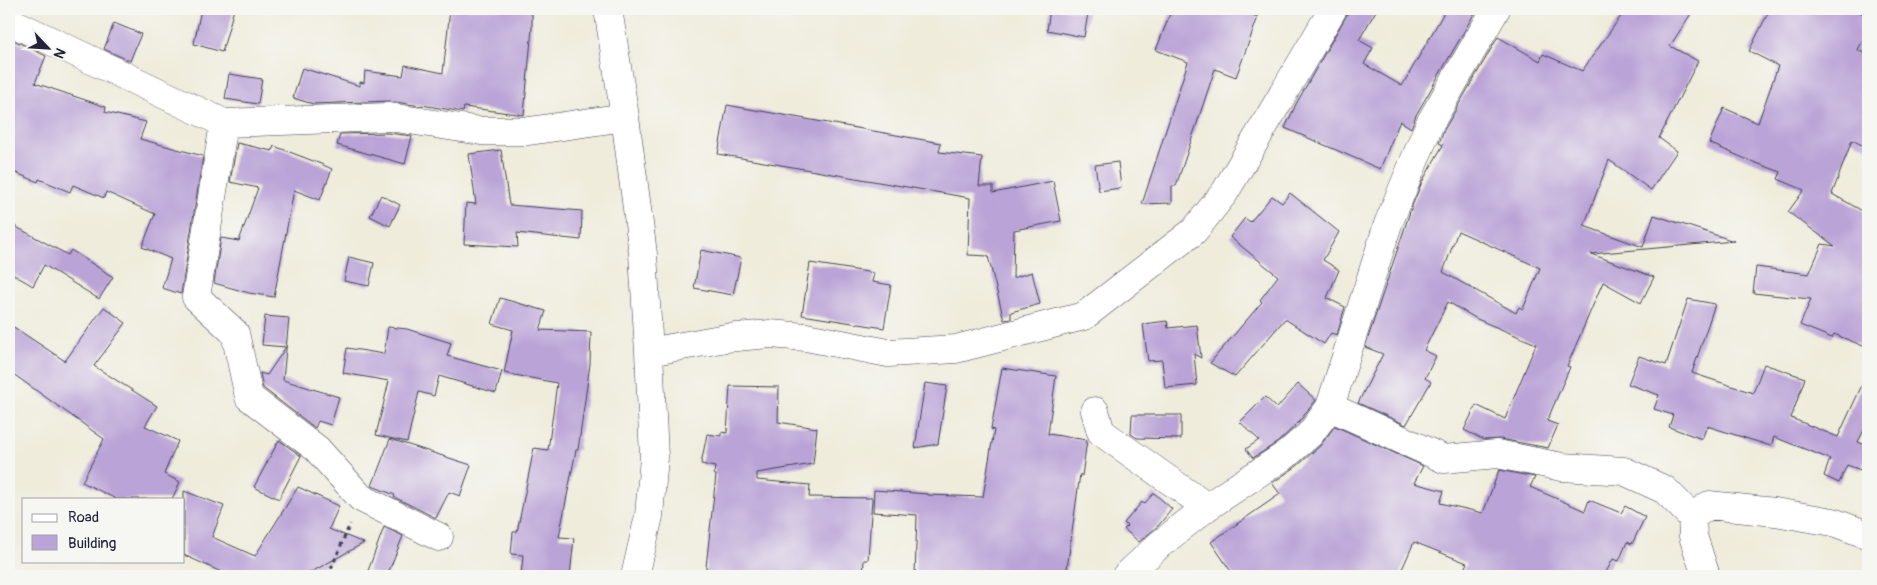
<svg xmlns="http://www.w3.org/2000/svg" width="1877" height="585" font-family="Pangolin,sans-serif">
	<style>
		.building { fill: #baa3d7; fill-rule: evenodd }
		.lines { fill: none; stroke-linecap: round; stroke-linejoin: round }
		.minor-casing { stroke: #414053; stroke-width: 29 }
		.path { stroke: #414053; stroke-width: 3; stroke-dasharray: 4 4; stroke-linecap: butt }
		.minor { stroke: #fff; stroke-width: 28 }
	</style>
	<rect width="100%" height="100%" fill="#f6f6f2"/>
	<filter id="ink" filterUnits="userSpaceOnUse"><feTurbulence type="fractalNoise" baseFrequency=".02" numOctaves="2"/><feDisplacementMap in="SourceGraphic" scale="10" xChannelSelector="R" yChannelSelector="G"/><feConvolveMatrix kernelMatrix="1 2 1 2 8 2 1 2 1" color-interpolation-filters="sRGB"/></filter>
	<filter id="wash" filterUnits="userSpaceOnUse"><feTurbulence type="fractalNoise" baseFrequency=".0096" numOctaves="4" result="noise"/><feDisplacementMap in="SourceGraphic" scale="20" xChannelSelector="R" yChannelSelector="G"/><feGaussianBlur stdDeviation="1.12" result="paint"/><feColorMatrix in="noise" values="0 0 0 0 0 0 0 0 0 0 0 0 0 0 0 0 0 1.4 0 .05"/><feComposite in="paint" operator="in"/></filter>
	<g filter="url(#wash)">
		<rect width="100%" height="100%" fill="#efecdb"/>
		<g id="blocks">
			<path class="building" d="M 201,9 L 234,9 L 222,52 L 194,44 Z
				M 450,9 L 532,9 L 532,28 L 524,115 L 464,107 L 463,112 L 422,105 L 421,106 L 389,101 L 313,104 L 293,98 L 302,68 L 360,86 L 360,82 L 364,83 L 365,71 L 403,76 L 405,65 L 443,73 Z
				M 1050,9 L 1064,9 L 1088,13 L 1084,37 L 1047,30 Z
				M 1172,9 L 1234,9 L 1258,17 L 1236,77 L 1215,69 L 1176,186 L 1172,186 L 1172,203 L 1142,204 L 1188,62 L 1156,50 Z
				M 1350,9 L 1377,9 L 1359,40 L 1373,48 L 1364,64 L 1402,86 L 1446,9 L 1477,9 L 1416,115 L 1411,128 L 1400,121 L 1380,169 L 1285,128 L 1296,104 Z
				M 1626,9 L 1694,9 L 1670,46 L 1698,61 L 1659,138 L 1677,151 L 1651,190 L 1609,160 L 1584,226 L 1643,247 L 1654,215 L 1734,241 L 1591,254 L 1654,277 L 1641,303 L 1603,282 L 1567,366 L 1570,367 L 1547,421 L 1558,425 L 1548,448 L 1500,439 L 1484,440 L 1464,430 L 1476,405 L 1505,419 L 1536,344 L 1477,319 L 1448,302 L 1424,350 L 1436,356 L 1425,378 L 1431,382 L 1406,425 L 1358,403 L 1383,354 L 1365,347 L 1412,206 L 1422,182 L 1443,145 L 1439,143 L 1444,130 L 1498,37 L 1540,61 L 1543,54 L 1582,71 ZM 1458,231 L 1540,268 L 1523,309 L 1519,307 L 1516,313 L 1443,272 Z
				M 1770,9 L 1853,9 L 1868,16 L 1868,29 L 1858,50 L 1868,55 L 1868,148 L 1852,140 L 1832,194 L 1868,214 L 1868,348 L 1834,334 L 1832,338 L 1800,325 L 1811,299 L 1753,293 L 1756,267 L 1809,274 L 1822,244 L 1835,246 L 1788,212 L 1804,190 L 1778,179 L 1781,172 L 1748,160 L 1709,143 L 1724,108 L 1758,123 L 1778,66 L 1749,51 Z
				M 114,23 L 141,34 L 130,61 L 104,49 Z
				M 9,38 L 46,56 L 35,83 L 106,107 L 105,112 L 146,122 L 140,139 L 203,156 L 181,294 L 162,288 L 171,259 L 142,247 L 155,214 L 106,192 L 104,198 L 73,185 L 70,192 L 39,179 L 38,182 L 9,170 Z
				M 229,74 L 262,79 L 258,104 L 225,99 Z
				M 727,105 L 941,143 L 939,152 L 982,157 L 979,186 L 993,186 L 993,193 L 1053,181 L 1061,221 L 1014,230 L 1013,278 L 1032,272 L 1040,304 L 1011,312 L 1011,319 L 1004,320 L 988,256 L 968,255 L 970,198 L 718,154 Z
				M 388,133 L 412,136 L 405,164 L 337,145 L 340,134 Z
				M 237,143 L 272,151 L 274,146 L 321,164 L 332,169 L 320,200 L 294,190 L 274,297 L 249,293 L 214,283 L 221,238 L 239,241 L 258,188 L 230,182 Z
				M 501,150 L 509,205 L 582,211 L 581,240 L 517,233 L 518,247 L 464,244 L 466,203 L 476,204 L 469,154 Z
				M 1118,162 L 1121,188 L 1099,191 L 1095,165 Z
				M 1290,193 L 1339,232 L 1323,260 L 1339,270 L 1327,298 L 1345,307 L 1337,335 L 1331,333 L 1324,344 L 1285,319 L 1235,377 L 1210,363 L 1262,302 L 1260,300 L 1278,276 L 1230,237 L 1245,218 L 1250,222 L 1272,196 L 1282,203 Z
				M 381,195 L 400,205 L 390,226 L 370,216 Z
				M 9,223 L 68,255 L 71,250 L 113,277 L 99,299 L 44,265 L 33,286 L 9,272 Z
				M 701,250 L 741,258 L 733,295 L 694,288 Z
				M 349,257 L 374,263 L 369,286 L 344,281 Z
				M 810,263 L 874,273 L 872,282 L 891,285 L 884,328 L 802,315 Z
				M 500,298 L 546,311 L 540,330 L 591,332 L 590,364 L 578,450 L 576,450 L 559,537 L 574,538 L 570,576 L 521,576 L 523,555 L 511,554 L 513,532 L 517,532 L 534,448 L 548,450 L 557,383 L 504,373 L 513,330 L 492,324 Z
				M 1688,299 L 1715,304 L 1692,373 L 1753,393 L 1764,364 L 1805,378 L 1791,418 L 1838,437 L 1868,372 L 1868,422 L 1858,442 L 1868,446 L 1868,452 L 1861,470 L 1847,465 L 1839,483 L 1824,476 L 1830,459 L 1774,437 L 1771,446 L 1707,426 L 1702,439 L 1669,427 L 1673,415 L 1654,409 L 1659,395 L 1628,384 L 1639,356 L 1666,365 Z
				M 104,307 L 126,323 L 94,366 L 157,406 L 145,426 L 178,441 L 164,474 L 180,482 L 172,499 L 116,499 L 82,482 L 104,439 L 9,371 L 9,324 L 65,361 Z
				M 265,316 L 289,318 L 283,380 L 339,397 L 331,425 L 318,421 L 315,428 L 263,388 L 260,373 L 267,375 L 286,347 L 262,345 Z
				M 1167,321 L 1168,328 L 1197,325 L 1201,358 L 1194,354 L 1197,385 L 1165,388 L 1162,360 L 1148,361 L 1143,324 Z
				M 388,327 L 407,329 L 451,343 L 447,356 L 502,371 L 496,393 L 439,376 L 434,396 L 419,392 L 407,442 L 376,435 L 389,381 L 343,373 L 347,348 L 384,354 Z
				M 1002,368 L 1056,376 L 1048,434 L 1087,440 L 1082,476 L 1080,474 L 1066,576 L 915,576 L 917,515 L 873,512 L 874,490 L 928,494 L 928,495 L 983,497 L 994,430 L 991,429 Z
				M 925,383 L 947,386 L 938,444 L 915,448 Z
				M 1298,384 L 1316,400 L 1298,423 L 1278,442 L 1253,458 L 1246,449 L 1259,440 L 1240,422 L 1265,397 L 1277,408 Z
				M 730,386 L 779,387 L 778,422 L 817,428 L 813,464 L 757,473 L 757,480 L 810,485 L 809,497 L 872,498 L 868,560 L 864,560 L 863,576 L 705,576 L 716,475 L 714,474 L 715,467 L 701,464 L 707,434 L 721,436 L 721,432 L 727,433 Z
				M 1132,415 L 1181,415 L 1181,439 L 1137,438 L 1131,434 Z
				M 1335,426 L 1423,466 L 1414,483 L 1444,491 L 1440,503 L 1483,513 L 1499,470 L 1535,477 L 1530,487 L 1585,511 L 1589,500 L 1621,513 L 1625,506 L 1645,517 L 1632,544 L 1627,542 L 1619,561 L 1613,559 L 1604,576 L 1460,576 L 1467,563 L 1414,542 L 1399,576 L 1234,576 L 1211,542 L 1280,494 L 1272,483 L 1297,466 L 1320,446 Z
				M 390,439 L 471,465 L 460,496 L 449,492 L 436,518 L 394,497 L 395,495 L 372,486 Z
				M 279,440 L 301,456 L 279,499 L 254,487 Z
				M 298,487 L 339,506 L 329,529 L 364,543 L 304,576 L 230,576 L 184,555 L 184,491 L 224,506 L 212,537 L 255,556 Z
				M 1154,493 L 1172,509 L 1158,526 L 1139,542 L 1124,529 L 1127,526 L 1124,523 L 1142,502 L 1144,504 Z
				M 384,527 L 403,536 L 387,576 L 382,576 L 368,571 Z"/>
		</g>
	</g>
	<g filter="url(#ink)">
		<use href="#blocks" fill-opacity="0" stroke="#414053" stroke-width="1"/>
		<g class="lines">
			<g class="minor-casing">
				<path id="minor" d="M 608,9 L 625,117 L 643,254 L 649,352 L 654,457 L 649,516 L 635,576
					M 9,21 L 224,123 L 389,117 L 481,131 L 529,131 L 625,117
					M 224,123 L 196,297 L 235,333 L 249,397 L 317,449 L 361,498 L 439,537
					M 649,352 L 726,338 L 770,334 L 806,337 L 888,353 L 956,349 L 1084,316 L 1194,231 L 1225,192 L 1333,9
					M 1330,407 L 1444,459 L 1497,454 L 1562,467 L 1624,471 L 1665,490 L 1692,517
					M 1095,411 L 1101,432 L 1207,507
					M 1126,576 L 1159,545 L 1207,507 L 1287,454 L 1310,434 L 1330,407 L 1388,224 L 1430,123 L 1496,9
					M 1706,576 L 1693,536 L 1692,517 L 1709,505 L 1775,512 L 1833,522 L 1868,535"/>
			</g>
			<path class="path" d="M 328,576 L 350,524"/>
			<use href="#minor" class="minor"/>
		</g>
	</g>
	<rect width="1877" height="585" fill="none" stroke="#f6f6f2" stroke-width="30"/>
	<rect x="22" y="498" width="162" height="65" fill="#f6f6f2" stroke="#a1a1a9"/>
	<rect x="32" y="514" width="25" height="8" fill="#ffffff" stroke="#a1a1a9"/>
	<text x="68" y="522" font-size="15" fill="#22223b">Road</text>
	<rect x="32" y="535" width="25" height="15" fill="#baa3d7" stroke="#a1a1a9"/>
	<text x="68" y="548" font-size="15" fill="#22223b">Building</text>
	<g transform="translate(48 48) rotate(115)" stroke="#f6f6f2" stroke-width="4" paint-order="stroke">
	<path d="M0-4L9 19L0 12L-9 19Z" fill="#22223b"/>
	<text y="-8" font-size="14" font-weight="bold" text-anchor="middle" fill="#22223b">N</text>
	</g>
</svg>
